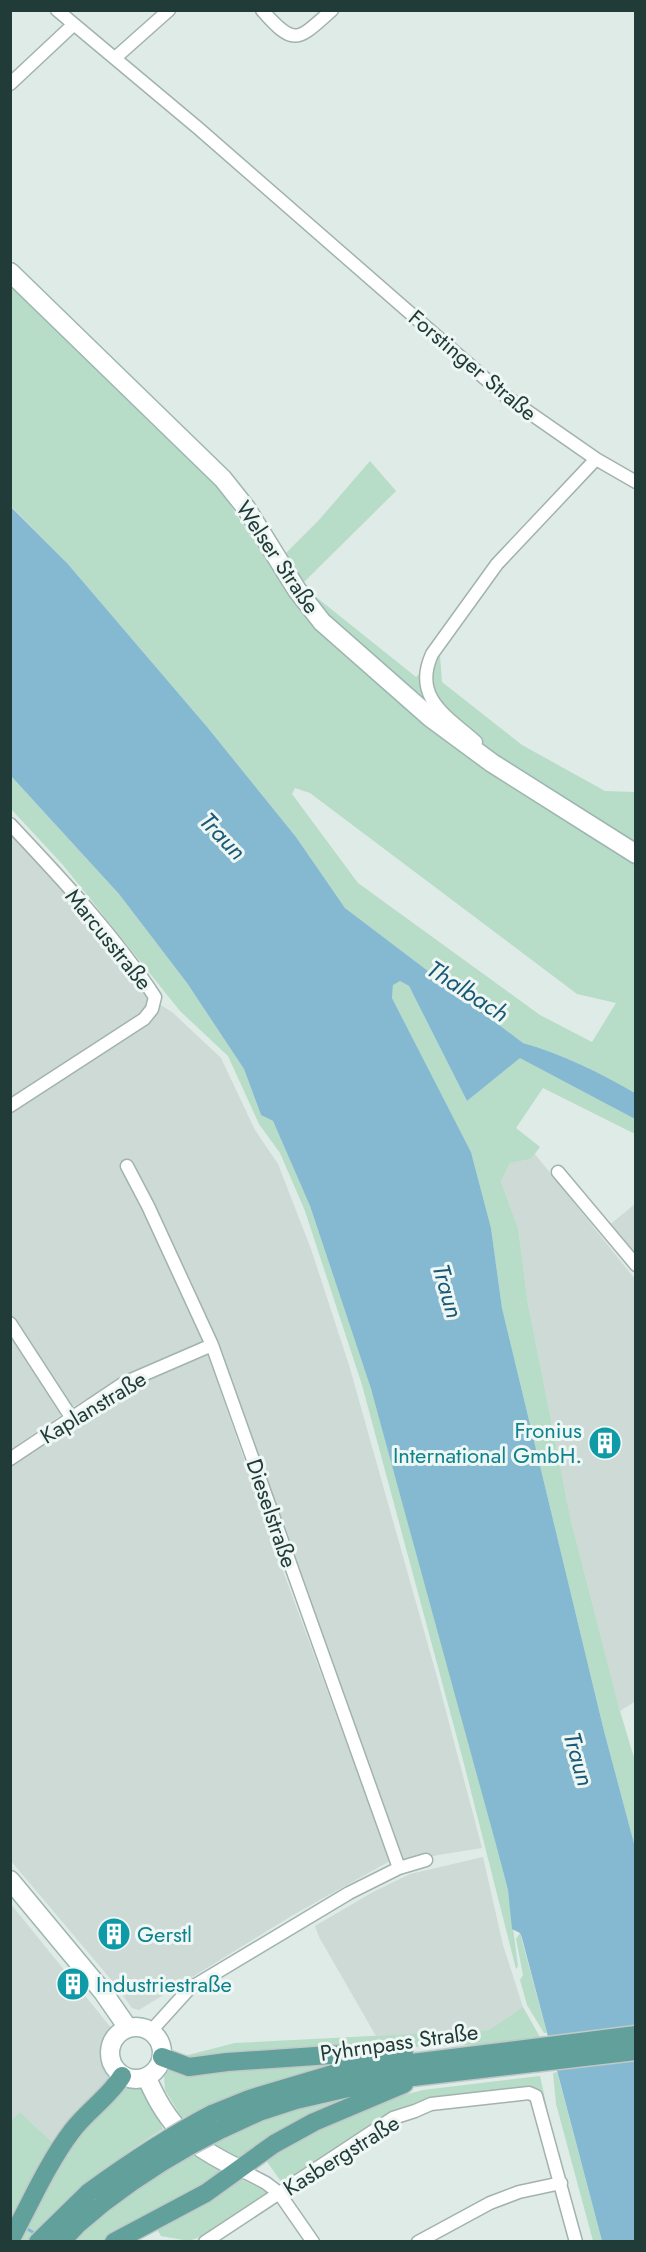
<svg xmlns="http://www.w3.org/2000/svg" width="646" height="2252" font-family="Jost,sans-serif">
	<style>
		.built { fill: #cddad6 }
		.green { fill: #b7dcc7; fill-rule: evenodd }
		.water { fill: #85b9d1 }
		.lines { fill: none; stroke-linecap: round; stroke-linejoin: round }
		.stream { stroke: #85b9d1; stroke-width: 3 }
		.street-casing { stroke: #a2b3af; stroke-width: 15 }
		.secondary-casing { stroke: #9eb6b1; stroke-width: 21 }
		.primary-casing { stroke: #c1c8c7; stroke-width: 21 }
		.street { stroke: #fff; stroke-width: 12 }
		.secondary { stroke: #fff; stroke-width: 18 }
		.primary { stroke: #62a19b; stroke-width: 18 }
		.primary-bridge-casing { stroke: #c1c8c7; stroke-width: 21; stroke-linecap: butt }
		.primary-bridge { stroke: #62a19b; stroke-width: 18 }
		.labels { text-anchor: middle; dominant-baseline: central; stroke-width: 6; stroke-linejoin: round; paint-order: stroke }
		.street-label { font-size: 22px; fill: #203b38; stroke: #eff7f4 }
		.culture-label { font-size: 22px; fill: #0d838f; stroke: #eff7f4; text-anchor: start }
		.water-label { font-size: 24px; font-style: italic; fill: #195977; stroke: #eff7f4 }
	</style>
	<rect width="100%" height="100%" fill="#dfebe7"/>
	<path class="built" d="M 10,832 L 68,898 L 146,996 L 172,1012 L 221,1058 L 255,1130 L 278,1164 L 311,1249 L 349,1365 L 437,1677 L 482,1848 L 438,1855 L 399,1865 L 223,1356 L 215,1339 L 135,1371 L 73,1407 L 11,1449 Z
		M 535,1154 L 635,1279 L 636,1701 L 620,1711 L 571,1521 L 528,1304 L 518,1228 L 501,1182 L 510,1163 L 531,1159 Z
		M 635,1204 L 635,1262 L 608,1226 Z
		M 208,1355 L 279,1560 L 390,1861 L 293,1915 L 139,2010 L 132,2008 L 113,1982 L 11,1861 L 11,1463 L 104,1400 L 151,1377 Z
		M 483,1857 L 503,1945 L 523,2007 L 489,2030 L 376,2036 L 319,1937 L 315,1926 L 373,1892 L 410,1874 Z
		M 10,1903 L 112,2029 L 105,2052 L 110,2075 L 105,2088 L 77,2109 L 53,2143 L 20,2112 L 11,2120 Z"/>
	<path class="green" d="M 10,284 L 182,448 L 223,494 L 285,589 L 300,585 L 283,556 L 319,520 L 370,461 L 396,491 L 301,585 L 416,677 L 440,656 L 442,682 L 522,745 L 605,791 L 635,792 L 635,1093 C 600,1073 563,1054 523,1043 L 345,908 L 296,837 L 208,728 L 67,563 L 11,506 ZM 295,788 L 310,793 L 577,994 L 616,1003 L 592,1042 L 540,1015 L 358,883 L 292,794 Z
		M 11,776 L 119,894 L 187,983 L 244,1069 L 261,1115 L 273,1121 L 310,1206 L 371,1389 L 445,1653 L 508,1890 L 518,1966 L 516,1969 L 463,1760 L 362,1385 L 305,1211 L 280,1153 L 259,1124 L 228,1056 L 180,1011 L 63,865 L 11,809 Z
		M 400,981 L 409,986 L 467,1101 L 520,1057 L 635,1119 L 635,1134 L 543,1088 L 516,1128 L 540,1147 L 531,1159 L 510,1163 L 501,1182 L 518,1228 L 528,1304 L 571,1521 L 620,1711 L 635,1761 L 635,1847 L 604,1731 L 502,1308 L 491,1228 L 471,1152 L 392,998 L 393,984 Z
		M 520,1933 L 547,2033 L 544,2033 L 527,2005 L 520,1980 L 523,1975 L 516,1939 Z
		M 523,2007 L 541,2039 L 493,2044 L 376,2048 L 198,2060 L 184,2056 L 235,2043 L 489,2030 Z
		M 372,2059 C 302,2071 246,2089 182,2118 L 165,2090 L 164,2076 L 171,2067 Z
		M 557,2072 L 602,2241 L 593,2241 L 556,2104 L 553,2073 Z
		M 540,2076 L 553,2135 L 546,2145 L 531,2094 L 425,2101 L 381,2117 L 282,2183 L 256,2146 L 238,2158 L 212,2143 L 269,2116 L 371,2091 L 374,2103 L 423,2090 Z
		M 123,2081 L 144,2090 L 163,2129 C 112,2160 70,2198 29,2241 L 19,2242 L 72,2138 Z
		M 20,2112 L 53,2143 L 11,2230 L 11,2120 Z
		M 190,2154 L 269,2193 L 207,2234 L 189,2241 L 161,2236 L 150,2217 L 108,2241 L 72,2242 C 108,2207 148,2181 190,2154 Z"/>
	<path class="water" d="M 10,506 L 67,563 L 208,728 L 296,837 L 345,908 L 523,1043 C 563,1054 600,1073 635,1093 L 635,1119 L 520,1058 L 467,1101 L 409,986 L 400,981 L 393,985 L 392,998 L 471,1152 L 491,1228 L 502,1308 L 604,1731 L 635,1847 L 635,2241 L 602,2241 L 522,1938 L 520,1933 L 512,1929 L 508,1890 L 495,1841 L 371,1389 L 310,1206 L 273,1121 L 261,1115 L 244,1069 L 187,983 L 119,894 L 11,776 Z"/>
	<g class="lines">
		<path class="stream" d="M 24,2227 L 36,2234"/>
		<g class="street-casing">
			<path id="street" d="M 57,10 L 198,128 L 504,395 L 596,459 L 636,482
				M 262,10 C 295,48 298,40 332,10
				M 115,58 L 169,10
				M 10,84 L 73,25
				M 476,742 C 447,716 412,698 432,654 L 497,564 L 596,459
				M 10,824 C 61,878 114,935 155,997 L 152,1009 L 144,1019 L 10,1106
				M 127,1166 L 148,1206 L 212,1345 L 399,1868
				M 558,1172 L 636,1265
				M 10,1323 L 71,1417
				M 10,1459 L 124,1383 L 212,1345
				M 151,2031 L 189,1989 L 349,1893 L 399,1868 L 426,1860
				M 239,2169 L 266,2183 L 279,2193 L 313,2242
				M 205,2242 L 393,2118 L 415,2111 L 431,2104 L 529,2093 L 536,2096 L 576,2242
				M 418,2242 L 490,2203 L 519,2192 L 561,2183"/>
		</g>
		<g class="secondary-casing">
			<path id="secondary" d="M 10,272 L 223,479 L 246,508 L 297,590 L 322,622 L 431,718 L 492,763 L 636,854
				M 10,1880 L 103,1992 L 128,2028
				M110 2053a26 26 0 1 1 52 0a26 26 0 1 1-52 0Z
				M 147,2078 C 169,2129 190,2145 239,2169"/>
		</g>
		<g class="primary-casing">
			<path id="primary" d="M 162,2057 L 189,2067 L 227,2062 L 345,2054 L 404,2054
				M 212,2114 L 249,2099 L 339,2072 L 636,2035
				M 222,2129 L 259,2112 L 296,2100 L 379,2081 L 636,2051
				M 10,2241 C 30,2204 47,2164 72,2131 C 87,2111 109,2097 122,2076
				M 38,2242 L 89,2192
				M 61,2242 L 78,2224 L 103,2203
				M 114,2242 L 206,2193 L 274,2144 L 314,2122 L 404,2084"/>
		</g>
		<use href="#street" class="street"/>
		<use href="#secondary" class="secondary"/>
		<use href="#primary" class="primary"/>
		<g class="primary-bridge-casing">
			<path id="primary-bridge" d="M 89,2192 C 129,2163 168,2137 212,2114
				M 103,2203 C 141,2174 179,2150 222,2129"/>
		</g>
		<use href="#primary-bridge" class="primary-bridge"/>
	</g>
	<defs>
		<g id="building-disc" transform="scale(1.725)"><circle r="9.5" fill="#0f9aa8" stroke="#eff7f4"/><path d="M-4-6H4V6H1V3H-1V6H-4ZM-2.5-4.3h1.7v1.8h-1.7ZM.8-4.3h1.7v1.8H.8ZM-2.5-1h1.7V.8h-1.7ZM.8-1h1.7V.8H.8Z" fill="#fff"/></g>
	</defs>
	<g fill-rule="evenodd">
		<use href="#building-disc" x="605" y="1443"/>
		<use href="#building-disc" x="114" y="1934"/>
		<use href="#building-disc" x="73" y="1984"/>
	</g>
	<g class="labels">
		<g class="street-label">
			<text transform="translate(473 365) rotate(40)">Forstinger Straße</text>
			<text transform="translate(278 557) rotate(56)">Welser Straße</text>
			<text transform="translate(109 939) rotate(51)">Marcusstraße</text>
			<text transform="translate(93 1407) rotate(-31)">Kaplanstraße</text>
			<text transform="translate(272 1513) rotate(71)">Dieselstraße</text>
			<text transform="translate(399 2042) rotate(-8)">Pyhrnpass Straße</text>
			<text transform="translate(341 2155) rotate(-32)">Kasbergstraße</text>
		</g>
		<g class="culture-label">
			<text x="582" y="1430" text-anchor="end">Fronius<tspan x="582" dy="25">International GmbH.</tspan></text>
			<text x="137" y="1934">Gerstl</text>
			<text x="96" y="1984">Industriestraße</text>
		</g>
		<g class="water-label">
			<text transform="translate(223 836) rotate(46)">Traun</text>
			<text transform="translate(468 991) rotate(33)">Thalbach</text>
			<text transform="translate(448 1291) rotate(74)">Traun</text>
			<text transform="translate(579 1759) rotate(74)">Traun</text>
		</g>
	</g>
	<rect width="646" height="2252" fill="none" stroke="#203b38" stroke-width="24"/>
</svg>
